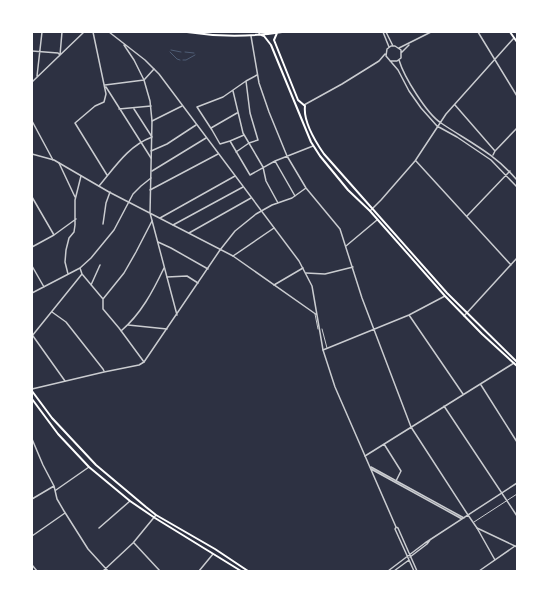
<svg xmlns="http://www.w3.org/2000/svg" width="549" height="603" font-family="Helvetica,sans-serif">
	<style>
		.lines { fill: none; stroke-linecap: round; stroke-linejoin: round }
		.stream { stroke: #4f5d75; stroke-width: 1 }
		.pedestrian { stroke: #caccd0; stroke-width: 1 }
		.minor { stroke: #caccd0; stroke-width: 1.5 }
		.tertiary { stroke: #caccd0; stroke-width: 1.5 }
		.secondary { stroke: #fff; stroke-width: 2 }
		.primary { stroke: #fff; stroke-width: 2 }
		.trunk { stroke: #fff; stroke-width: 2 }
	</style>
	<rect width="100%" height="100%" fill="#2d3142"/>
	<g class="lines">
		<path class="stream" d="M 171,50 L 181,52
			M 170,52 L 177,59 L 180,60
			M 185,52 L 194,53
			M 183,60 L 186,60 L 195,55"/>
		<path class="pedestrian" d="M 315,314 L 318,329
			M 322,329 L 327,348
			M 474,522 L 517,494"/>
		<path class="minor" d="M 93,32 L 106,94 L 104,102 L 95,106 L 75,123 L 107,175
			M 383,32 L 389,47
			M 386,32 L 393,46
			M 478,32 L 517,96
			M 251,36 L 259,83 L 269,112 L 287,156 L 306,188 L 340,229 L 362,298 L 411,427 L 468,515
			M 399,48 L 431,32
			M 32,51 L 58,53 L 60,55 L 62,32
			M 401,53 L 409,45
			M 399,60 C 404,77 427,114 441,123 C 469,142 494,153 517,180
			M 390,61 L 397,61 L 401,58 L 401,50 L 395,46 L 391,46 L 387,49 L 386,56 L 398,70 L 409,91 L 421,108 L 437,126 L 457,137 L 491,160 L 517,187
			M 257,75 L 246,81 L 223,97 L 197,107 L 212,130 L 220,144 L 230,141 L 250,175 L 275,161 L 313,146
			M 37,76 L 42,32
			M 32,82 L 84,32
			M 105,85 L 144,80 L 154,69
			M 106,87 L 151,158
			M 233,91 L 243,133 L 263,167 L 266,181 L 278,203
			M 304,105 L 342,84 L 379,61 L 385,54
			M 455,105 L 495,151
			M 119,109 L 151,106
			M 32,121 L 53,160
			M 152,121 L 182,106
			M 211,128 L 237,113
			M 230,141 L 244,135
			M 151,151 L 167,144 L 196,125
			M 236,152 L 249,143 L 258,140 L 250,113 L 246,81
			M 493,155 L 495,151 L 517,128
			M 275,161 L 295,196
			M 416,161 L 511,265
			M 59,163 L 75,197
			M 152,171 L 206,138
			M 99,186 C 115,167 128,146 152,137 L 134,109
			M 150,190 L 218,154
			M 32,197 L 54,235
			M 370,211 L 381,200 L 415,161 L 446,114 L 514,38
			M 467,216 L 510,171
			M 160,218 L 235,176
			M 103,224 L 106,203 L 110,192
			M 173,225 L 243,187
			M 189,233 L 251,198
			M 158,242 L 171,248 L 208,269
			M 346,246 L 377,220
			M 32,247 L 54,235 L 76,219
			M 220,250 L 235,231 L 256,214 L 272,205 L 292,198 L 306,188
			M 233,256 L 274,228
			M 32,266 L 44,287
			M 80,268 L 82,274 L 103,299
			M 306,273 L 325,274 L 353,267
			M 68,274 L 65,262 L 66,250 L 69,238 L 74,232 L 75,225 L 75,200 L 81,176
			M 167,277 L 187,276 L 198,283
			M 91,285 L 100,265
			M 274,285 L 303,268
			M 32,293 L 80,268 L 91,258 L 114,230 L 133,194 L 141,186 L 151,178
			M 103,299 L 124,273 L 136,252 L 152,221
			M 103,299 L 103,309 L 119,328 L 144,362
			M 52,312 L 66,322 L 103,369 L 104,371
			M 409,315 L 463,394
			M 464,316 L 517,258
			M 128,325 L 167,329
			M 121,331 C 141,314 153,291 164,268
			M 32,336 L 82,274
			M 33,336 L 65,381
			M 323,350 L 409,315 L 445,296
			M 481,385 L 517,442
			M 444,406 L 517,516
			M 32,439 L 43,465 L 54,486 L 57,499 L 64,511 L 88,549 L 108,571
			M 384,444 L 401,471 L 396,481
			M 365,456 L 514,363
			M 56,490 L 89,467
			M 32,499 L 54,486
			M 99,528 L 130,501
			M 477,528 L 495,560
			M 32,536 L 65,513
			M 134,543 L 160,571
			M 32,565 L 37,571
			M 103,571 L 133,543 L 156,515
			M 199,571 L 213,554
			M 479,571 L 515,546"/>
		<path class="tertiary" d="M 109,32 L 145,60 L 159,74 L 299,261 L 312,286 L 323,350 L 335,387 L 396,527 L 395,529 L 414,571
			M 124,45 L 134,60 L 144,80 L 150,101 L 152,121 L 150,213 L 177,315
			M 32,154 L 54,160 L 109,192 L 233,256 L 317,315
			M 32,389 L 104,372 L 139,365 L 144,362 L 220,250
			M 371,467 L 464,518
			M 371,469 L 462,519
			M 468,515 L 477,528 L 517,547
			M 396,527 L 398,528 L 417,571
			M 410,557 L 427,544 L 430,540
			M 388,571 L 425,543 L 517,483
			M 394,571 L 409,560"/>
		<path class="secondary" d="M 187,32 C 219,37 250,37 282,32
			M 510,32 L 517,42
			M 277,33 L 274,40 L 298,100 L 305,106 C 303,122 315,141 324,154 L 447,293 L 517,362
			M 259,34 L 264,36 L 271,45 L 311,142 L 320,156 L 348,190 L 370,211 L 445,296 L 482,334 L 517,366"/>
		<path class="primary" d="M 32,391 L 52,418 L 96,465 L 146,507 L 156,515 L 215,549 L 248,571
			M 32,399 L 58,434 L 89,467 L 130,501 L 155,518 L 241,571"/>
		<path class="trunk" d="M 516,32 L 517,33"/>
	</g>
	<rect width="549" height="603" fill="none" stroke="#ffffff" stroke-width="66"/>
</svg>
